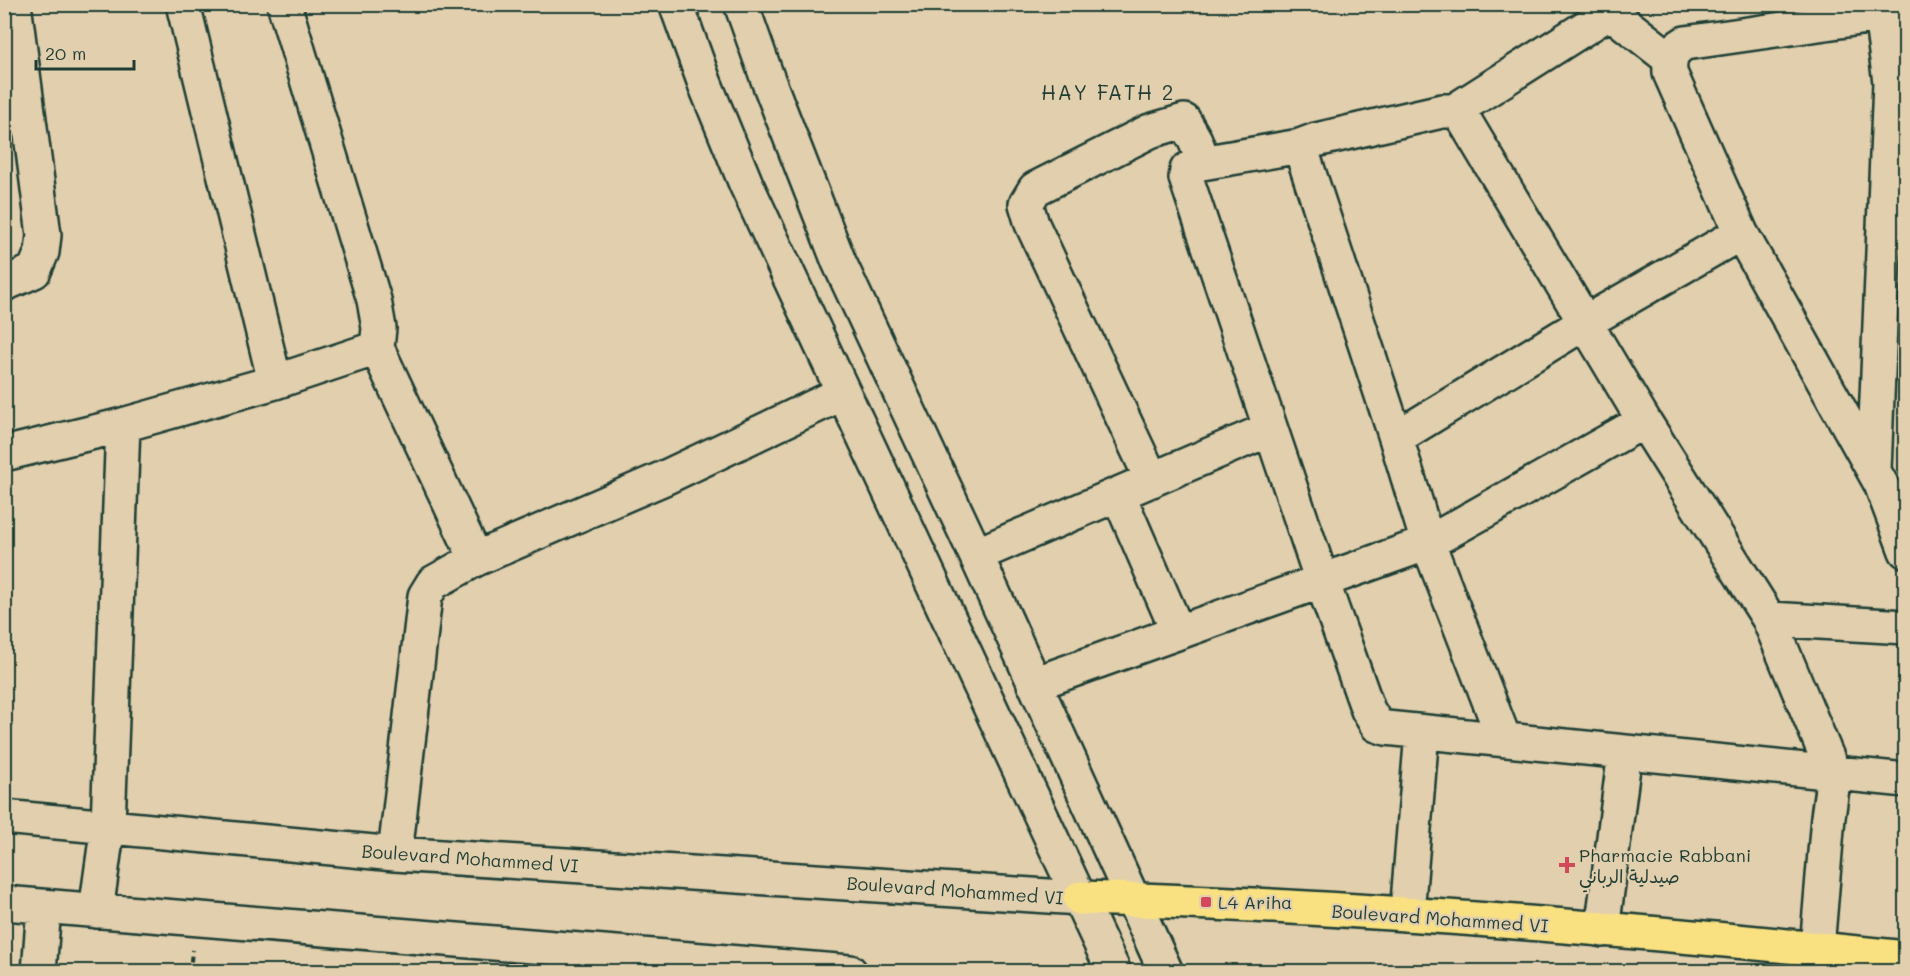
<svg xmlns="http://www.w3.org/2000/svg" width="1910" height="976" font-family="Mali,'Playpen Sans Arabic',sans-serif">
	<style>
		.lines { fill: none; stroke-linecap: round; stroke-linejoin: round }
		.minor-casing { stroke: #1f3d34; stroke-width: 38 }
		.major-casing { stroke: #1f3d34; stroke-width: 38 }
		.path { stroke: #1f3d34; stroke-width: 4; stroke-dasharray: 6 4.5; stroke-linecap: butt }
		.minor { stroke: #e1cfad; stroke-width: 33 }
		.major { stroke: #f9e181; stroke-width: 33 }
		.poi-dot { fill: #d1495b; stroke: #e1cfad; stroke-width: 2 }
		.labels { text-anchor: middle; dominant-baseline: central; stroke-width: 4.5; stroke-linejoin: round; paint-order: stroke }
		.poi-label { font-size: 18px; fill: #1f3d34; stroke: #e1cfad; text-anchor: start }
		.street-label { font-size: 18px; fill: #1f3d34; stroke: #e1cfad }
		.quarter-label { font-size: 21px; letter-spacing: 1.5px; fill: #1f3d34; stroke: #e1cfad }
	</style>
	<rect width="100%" height="100%" fill="#e1cfad"/>
	<filter id="ink" filterUnits="userSpaceOnUse"><feTurbulence type="fractalNoise" baseFrequency=".0167" numOctaves="2"/><feDisplacementMap in="SourceGraphic" scale="12" xChannelSelector="R" yChannelSelector="G"/><feConvolveMatrix kernelMatrix="1 2 1 2 8 2 1 2 1" color-interpolation-filters="sRGB"/></filter>
	<g filter="url(#ink)">
		<g class="lines">
			<g class="minor-casing">
				<path id="minor" d="M 183,4 L 275,382
					M 676,4 L 705,84 L 746,184 L 1114,972
					M 741,4 L 768,80 L 839,262 L 976,555 L 1166,972
					M 1608,4 L 1610,12 L 1670,59
					M 1454,111 L 1610,12
					M 1300,146 L 1196,164 L 1187,170 L 1186,178 L 1322,581 L 1368,710 L 1377,725 L 1386,728 L 1906,780
					M 4,284 L 34,271 L 42,252 L 44,235 L 14,4
					M 377,348 L 476,559
					M 1396,438 L 1586,322 L 1741,233
					M 4,454 L 123,425
					M 1874,470 L 1890,82 L 1881,15 L 1685,43 C 1671,51 1669,58 1670,73 L 1741,233 L 1881,484 L 1906,551
					M 1152,480 L 1032,224 L 1026,204 L 1035,189 L 1150,131 L 1184,121 L 1195,140 L 1200,153 L 1196,164
					M 1118,494 L 1178,632
					M 976,555 L 1270,429
					M 1769,619 L 1906,627
					M 1034,684 L 1428,543 L 1644,421
					M 1504,739 L 1428,543 L 1396,438 L 1300,146 L 1316,140 L 1442,111 L 1454,111 L 1463,118 L 1644,421 L 1769,619 L 1834,774 L 1828,817 L 1817,948
					M 4,817 L 395,854 L 1080,898
					M 395,854 L 425,596 L 433,583 L 476,559 L 664,478 L 843,393
					M 4,903 L 850,972
					M 96,911 L 108,825 L 123,425 L 275,382 L 377,348 L 379,328 L 374,300 L 284,4
					M 1407,914 L 1422,732
					M 1602,930 L 1625,752
					M 39,972 L 44,907"/>
			</g>
			<g class="major-casing">
				<path id="major" d="M 1080,898 C 1356,906 1631,929 1906,958"/>
			</g>
			<path class="path" d="M 190,972 L 192,950"/>
			<use href="#minor" class="minor"/>
			<use href="#major" class="major"/>
		</g>
	</g>
	<g class="poi-dot">
		<path d="M1564 856h6v6h6v6h-6v6h-6v-6h-6v-6h6z"/>
		<rect x="1200" y="896" width="12" height="12" rx="3"/>
	</g>
	<g class="labels">
		<g class="poi-label">
			<text x="1579" y="855">Pharmacie Rabbani<tspan x="1579" dy="21">صيدلية الرباني</tspan></text>
			<text x="1218" y="902">L4 Ariha</text>
		</g>
		<g class="street-label">
			<text transform="translate(470 858) rotate(4)">Boulevard Mohammed VI</text>
			<text transform="translate(955 890) rotate(4)">Boulevard Mohammed VI</text>
			<text transform="translate(1440 918) rotate(4)">Boulevard Mohammed VI</text>
		</g>
		<g class="quarter-label">
			<text x="1108" y="91">HAY FATH 2</text>
		</g>
	</g>
	<rect width="1910" height="976" fill="none" stroke="#e1cfad" stroke-width="24"/>
	<rect x="12" y="12" width="1886" height="952" fill="none" stroke="#1f3d34" stroke-width="2" filter="url(#ink)"/>
	<path d="M36 60v9h98v-9" fill="none" stroke="#1f3d34" stroke-width="3"/>
	<text x="45" y="60" font-size="18" fill="#1f3d34" stroke="#e1cfad" stroke-width="4.5" paint-order="stroke">20 m</text>
</svg>
